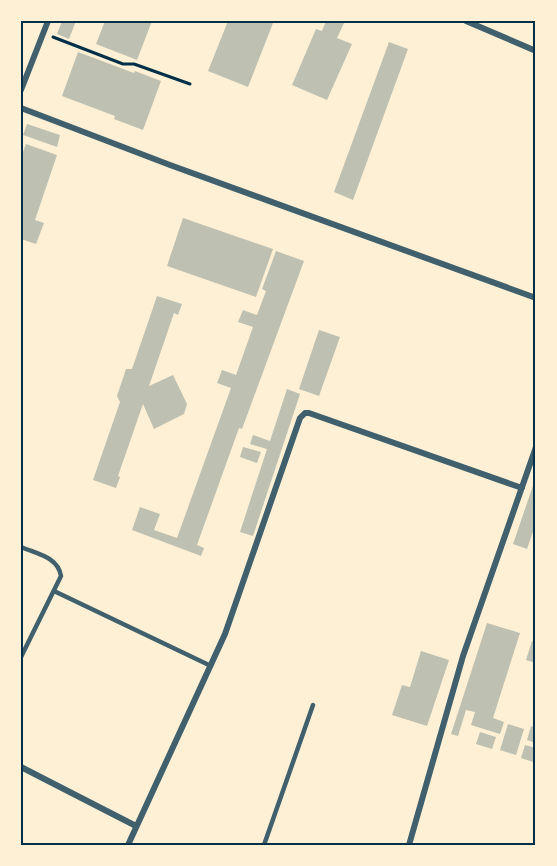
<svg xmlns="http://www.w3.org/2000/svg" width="557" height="866" font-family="Barlow,sans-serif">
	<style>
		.building { fill: #bec0b2 }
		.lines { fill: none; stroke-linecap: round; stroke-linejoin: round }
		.path { stroke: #003049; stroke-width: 3 }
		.service { stroke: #3f606c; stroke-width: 4.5 }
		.minor { stroke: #3f606c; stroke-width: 6 }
		.neatline { fill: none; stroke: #003049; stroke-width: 2 }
	</style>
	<rect width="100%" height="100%" fill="#fdf0d5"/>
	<path class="building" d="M 62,21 L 76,21 L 69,39 L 57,34 Z
		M 105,21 L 152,21 L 137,60 L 96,44 Z
		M 228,21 L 268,21 L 273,23 L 248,87 L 208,71 Z
		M 326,21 L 345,21 L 337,38 L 352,44 L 327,100 L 292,85 L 316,29 L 322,31 Z
		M 389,42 L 408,49 L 353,200 L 334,192 Z
		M 78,52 L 134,73 L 135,71 L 161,81 L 143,130 L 114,119 L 115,116 L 62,96 Z
		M 27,124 L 60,135 L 57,147 L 23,135 Z
		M 26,144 L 57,155 L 35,220 L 44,223 L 36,244 L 21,239 L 21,157 Z
		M 183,218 L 273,249 L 256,297 L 167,266 Z
		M 276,251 L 304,261 L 242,429 L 239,428 L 197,545 L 204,548 L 201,556 L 132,530 L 140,507 L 160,514 L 154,530 L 177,538 L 231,388 L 217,383 L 222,370 L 236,375 L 253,327 L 238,322 L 243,310 L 257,315 L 266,291 L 262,289 Z
		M 157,296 L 182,304 L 178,315 L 174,313 L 149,386 L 173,375 L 187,404 L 184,414 L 154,429 L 143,404 L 118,476 L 120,477 L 116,488 L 93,480 L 120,402 L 117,396 L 126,369 L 132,369 Z
		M 319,330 L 340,337 L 319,396 L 299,389 Z
		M 287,389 L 300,394 L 253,536 L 240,532 L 267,449 L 250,444 L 253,435 L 270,441 Z
		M 243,447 L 261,452 L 257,463 L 240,457 Z
		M 536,477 L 536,523 L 527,549 L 513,544 Z
		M 487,623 L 520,633 L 493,718 L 504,722 L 500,734 L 471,725 L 475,712 L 466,710 L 458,736 L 451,734 Z
		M 532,641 L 536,642 L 536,663 L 526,660 Z
		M 421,651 L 449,660 L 427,726 L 392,715 L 402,685 L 410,687 Z
		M 508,724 L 524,729 L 516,755 L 500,750 Z
		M 531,726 L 536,728 L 536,743 L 527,740 Z
		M 480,732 L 496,737 L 492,749 L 476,744 Z
		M 525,745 L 536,748 L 536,763 L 521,758 Z"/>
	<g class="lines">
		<path class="path" d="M 53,37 L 123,64 L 134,64 L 190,84"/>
		<path class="service" d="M 21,547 C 37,554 58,557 61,576 L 21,657
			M 54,591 L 211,666
			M 264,845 L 313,705"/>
		<path class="minor" d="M 466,21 L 536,51
			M 21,90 L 48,21
			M 21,108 L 170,165 L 536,298
			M 21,767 L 136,826
			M 128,845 L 225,634 L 300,418 L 305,413 L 309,413 L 522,488
			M 409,845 L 463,656 L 536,447"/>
	</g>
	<rect width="557" height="866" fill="none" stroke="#fdf0d5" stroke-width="45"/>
	<rect x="22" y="22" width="512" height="822" class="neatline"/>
</svg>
